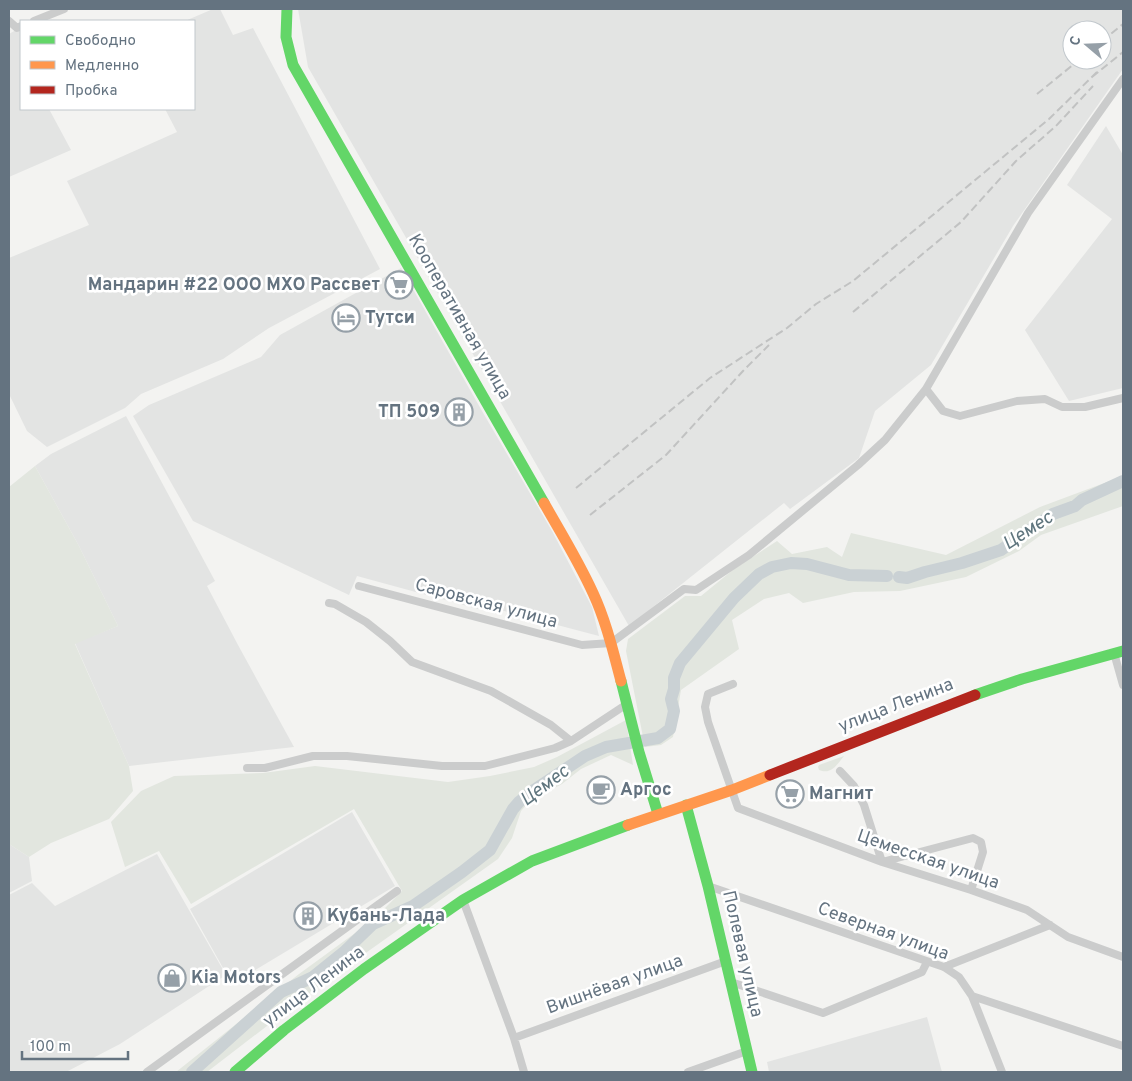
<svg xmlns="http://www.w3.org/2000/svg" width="1132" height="1081" font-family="Overpass,sans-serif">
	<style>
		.built { fill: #e3e4e3; fill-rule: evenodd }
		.green { fill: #e2e6df }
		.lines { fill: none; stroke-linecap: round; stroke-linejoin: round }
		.river { stroke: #cad1d4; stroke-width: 12 }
		.street { stroke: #cbcccc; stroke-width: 8 }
		.fast { stroke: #63d668; stroke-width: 11 }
		.slow { stroke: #ff974d; stroke-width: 11 }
		.jam { stroke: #b3261e; stroke-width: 11 }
		.rail { stroke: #c1c2c2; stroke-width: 2; stroke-dasharray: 8 4; stroke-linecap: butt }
		.labels { text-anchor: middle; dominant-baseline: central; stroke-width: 5; stroke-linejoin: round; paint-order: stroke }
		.poi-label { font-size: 18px; font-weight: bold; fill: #647380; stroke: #fff; text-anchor: start }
		.street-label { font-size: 18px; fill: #647380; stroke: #fff }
		.water-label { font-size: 19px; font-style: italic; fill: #5f757e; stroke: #fff }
	</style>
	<rect width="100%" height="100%" fill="#f3f3f1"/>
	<path class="built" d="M 213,9 L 220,9 L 233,35 L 253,28 L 380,269 L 269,328 L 223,359 L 141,394 L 125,408 L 47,447 L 27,431 L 9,394 L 9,258 L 89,225 L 67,181 L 177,132 L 165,109 L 194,109 L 194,21 L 185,21 Z
		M 298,9 L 1123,9 L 1123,69 L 1013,226 L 931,365 L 875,411 L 859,458 L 790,509 L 784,503 L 629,626 L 308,67 ZM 1072,30 L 1102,30 L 1102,60 L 1072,60 Z
		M 21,27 L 21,109 L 49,109 L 71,150 L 9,177 L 9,34 Z
		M 1106,126 L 1123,155 L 1123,388 L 1069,401 L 1025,330 L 1112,219 L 1067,185 Z
		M 401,268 L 482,411 L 552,531 L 592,607 L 599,636 L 489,607 L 478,609 L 357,576 L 349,595 L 193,521 L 133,416 L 149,405 L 261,357 L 280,335 Z
		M 126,416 L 215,581 L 207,586 L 238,645 L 294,747 L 129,766 L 75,643 L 118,626 L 79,546 L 35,466 L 51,454 Z
		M 352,812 L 395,886 L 232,984 L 190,909 Z
		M 9,844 L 29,857 L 32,881 L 9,893 Z
		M 157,854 L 226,975 L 120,1044 L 66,1072 L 9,1072 L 9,895 L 32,883 L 55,906 Z
		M 927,1017 L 942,1072 L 769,1072 L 767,1062 Z"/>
	<path class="green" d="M 35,466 L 79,546 L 118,626 L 75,644 L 129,766 L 133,791 L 109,819 L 51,843 L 29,857 L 9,844 L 9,487 Z
		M 1123,476 L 1123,506 L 1041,535 L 1019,551 L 966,577 L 900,591 L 854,592 L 803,603 L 789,593 L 764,599 L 732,620 L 739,649 L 681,690 L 673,737 L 661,745 L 645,747 L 626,651 L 628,639 L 685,596 L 701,596 L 734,569 L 777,541 L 792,554 L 827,547 L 842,557 L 851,533 L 946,555 L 1040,507 Z
		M 626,720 L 633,765 L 611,755 L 581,769 L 562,784 L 530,801 L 521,811 L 512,838 L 498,859 L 315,989 L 207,1072 L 176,1072 L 299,974 L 373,920 L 402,891 L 354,809 L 191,904 L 159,851 L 125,867 L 111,822 L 141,791 L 174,776 L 263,773 L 315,766 L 448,782 L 490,776 L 534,767 L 557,757 Z
		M 844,756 C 837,765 831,775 819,770 L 818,767 L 819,765 Z"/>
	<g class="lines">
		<path class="river" d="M 899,577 L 907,578 L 925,572 L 962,563 L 1001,550 L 1053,514 L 1075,506 L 1082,500 L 1123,481
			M 192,1072 L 281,992 L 313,977 L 344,952 L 373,924 L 413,906 L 462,872 L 490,850 L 513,809 L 519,802 L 534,790 L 585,756 L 606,747 L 658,738 L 670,729 L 674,711 L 671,699 L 674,689 L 674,678 L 680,663 L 734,598 L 759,574 L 772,567 L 791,563 L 807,564 L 849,575 L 887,576"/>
		<path class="street" d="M 9,21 L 17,28 L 21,26
			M 34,21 L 64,9
			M 926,389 L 943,411 L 960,416 L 1017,401 L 1045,399 L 1062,407 L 1085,407 L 1123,398
			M 359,586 L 582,645 L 611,643 L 684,589 L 696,590 L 749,555 L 858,465 L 885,440 L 926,389 L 1028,213 L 1123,79
			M 329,603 L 335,604 L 366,622 L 390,641 L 412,662 L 491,691 L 551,725 L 571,741
			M 1114,653 L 1123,685
			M 733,684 L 708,694 L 705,707 L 708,722 L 738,808 L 882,862 L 971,890 L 1027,910 L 1068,937 L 1123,957
			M 247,768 L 265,768 L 313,756 L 347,756 L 442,766 L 485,766 L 555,748 L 571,741 L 627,704
			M 840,771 L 854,786 L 864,805 L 882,862 L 973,838 L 981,842 L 983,852 L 971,890
			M 708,886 L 944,967 L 959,977 L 972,996 L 1123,1046
			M 463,900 L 514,1038 L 524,1072
			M 944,967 L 1050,925
			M 731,982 L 823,1013 L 922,972 L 927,962
			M 972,996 L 1002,1072
			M 514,1038 L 726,961
			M 147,1072 L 397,891
			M 688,1072 L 747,1051"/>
		<path class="fast" d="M 287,9 L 286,37 L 293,65 L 544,503
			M 621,681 L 639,752 L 658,814
			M 975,695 L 1022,679 L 1123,651
			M 686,805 L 708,886 L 752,1072
			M 235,1072 L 284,1030 L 364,969 L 463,900 L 532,861 L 628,825"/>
		<path class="slow" d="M 544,503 C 561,533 579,562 593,593 C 606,621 613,651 621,681
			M 628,825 L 732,790 L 770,775"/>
		<path class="jam" d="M 770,775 L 975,695"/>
		<path class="rail" d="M 1102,41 L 1123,24
			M 1092,77 L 1123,52
			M 1037,94 L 1079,60
			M 853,312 L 961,222 L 1016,161 L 1056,126 L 1093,86
			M 576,488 L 710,378 L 787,328 L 816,304 L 853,281 L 1049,119 L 1097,72
			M 590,515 L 666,455 L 743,371 L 769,345"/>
	</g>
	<defs>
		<g id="supermarket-ring" transform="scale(1.4375)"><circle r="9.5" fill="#fff" stroke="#96a0a8" stroke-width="1.5"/><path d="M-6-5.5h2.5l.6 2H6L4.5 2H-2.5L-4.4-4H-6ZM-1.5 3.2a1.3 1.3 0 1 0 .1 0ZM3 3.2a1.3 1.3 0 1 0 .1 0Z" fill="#96a0a8"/></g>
		<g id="hotel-ring" transform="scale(1.4375)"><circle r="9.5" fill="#fff" stroke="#96a0a8" stroke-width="1.5"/><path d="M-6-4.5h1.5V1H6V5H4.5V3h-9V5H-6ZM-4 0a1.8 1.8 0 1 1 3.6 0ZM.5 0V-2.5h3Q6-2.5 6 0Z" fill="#96a0a8"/></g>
		<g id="building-ring" transform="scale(1.4375)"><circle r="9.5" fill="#fff" stroke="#96a0a8" stroke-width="1.5"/><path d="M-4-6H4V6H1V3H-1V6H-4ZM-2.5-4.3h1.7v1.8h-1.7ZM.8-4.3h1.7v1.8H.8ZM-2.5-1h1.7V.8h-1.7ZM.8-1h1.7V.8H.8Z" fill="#96a0a8"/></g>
		<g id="cafe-ring" transform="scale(1.4375)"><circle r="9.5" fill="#fff" stroke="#96a0a8" stroke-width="1.5"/><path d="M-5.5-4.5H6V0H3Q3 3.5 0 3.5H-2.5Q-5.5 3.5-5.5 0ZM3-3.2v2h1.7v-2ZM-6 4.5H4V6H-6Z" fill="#96a0a8"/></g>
		<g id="shop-ring" transform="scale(1.4375)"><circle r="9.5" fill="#fff" stroke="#96a0a8" stroke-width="1.5"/><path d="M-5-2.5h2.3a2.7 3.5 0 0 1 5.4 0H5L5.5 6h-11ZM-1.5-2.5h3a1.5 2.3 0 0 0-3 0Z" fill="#96a0a8"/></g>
	</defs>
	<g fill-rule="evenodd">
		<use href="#supermarket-ring" x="399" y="285"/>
		<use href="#hotel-ring" x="346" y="318"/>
		<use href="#building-ring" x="459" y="412"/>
		<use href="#cafe-ring" x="601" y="790"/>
		<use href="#supermarket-ring" x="790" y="794"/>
		<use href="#building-ring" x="308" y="916"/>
		<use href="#shop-ring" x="172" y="978"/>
	</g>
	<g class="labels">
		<g class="poi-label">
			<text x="380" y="285" text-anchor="end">Мандарин #22 ООО МХО Рассвет</text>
			<text x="365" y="318">Тутси</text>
			<text x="440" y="412" text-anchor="end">ТП 509</text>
			<text x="620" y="790">Аргос</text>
			<text x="809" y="794">Магнит</text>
			<text x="327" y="916">Кубань-Лада</text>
			<text x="191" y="978">Kia Motors</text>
		</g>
		<g class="street-label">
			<text transform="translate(459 317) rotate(60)">Кооперативная улица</text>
			<text transform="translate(486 604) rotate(15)">Саровская улица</text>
			<text transform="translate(896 706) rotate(-21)">улица Ленина</text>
			<text transform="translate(928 860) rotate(19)">Цемесская улица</text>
			<text transform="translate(883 932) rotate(20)">Северная улица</text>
			<text transform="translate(742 954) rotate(77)">Полевая улица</text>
			<text transform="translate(615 985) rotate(-20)">Вишнёвая улица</text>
			<text transform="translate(314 987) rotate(-37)">улица Ленина</text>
		</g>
		<g class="water-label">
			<text transform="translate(1028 531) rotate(-33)">Цемес</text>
			<text transform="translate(545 786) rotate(-37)">Цемес</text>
		</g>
	</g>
	<rect width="1132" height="1081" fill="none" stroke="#647380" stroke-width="20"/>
	<rect x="20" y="20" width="175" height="90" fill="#ffffff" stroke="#c1c7cc"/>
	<rect x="30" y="36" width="25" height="8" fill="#63d668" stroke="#c1c7cc"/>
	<text x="65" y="45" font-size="15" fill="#647380">Свободно</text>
	<rect x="30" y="61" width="25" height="8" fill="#ff974d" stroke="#c1c7cc"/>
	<text x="65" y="70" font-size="15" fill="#647380">Медленно</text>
	<rect x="30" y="86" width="25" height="8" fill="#b3261e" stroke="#c1c7cc"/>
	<text x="65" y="95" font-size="15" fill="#647380">Пробка</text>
	<g transform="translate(1087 45) rotate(289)"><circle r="24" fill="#ffffff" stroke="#c1c7cc"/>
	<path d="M0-4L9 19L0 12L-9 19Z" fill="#96a0a8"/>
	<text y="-8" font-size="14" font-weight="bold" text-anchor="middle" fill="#647380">С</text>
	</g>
	<path d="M22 1051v8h106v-8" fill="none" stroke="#647380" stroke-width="2.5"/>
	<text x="30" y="1051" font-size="15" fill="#647380" stroke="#ffffff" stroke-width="4" paint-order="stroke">100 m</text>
</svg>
